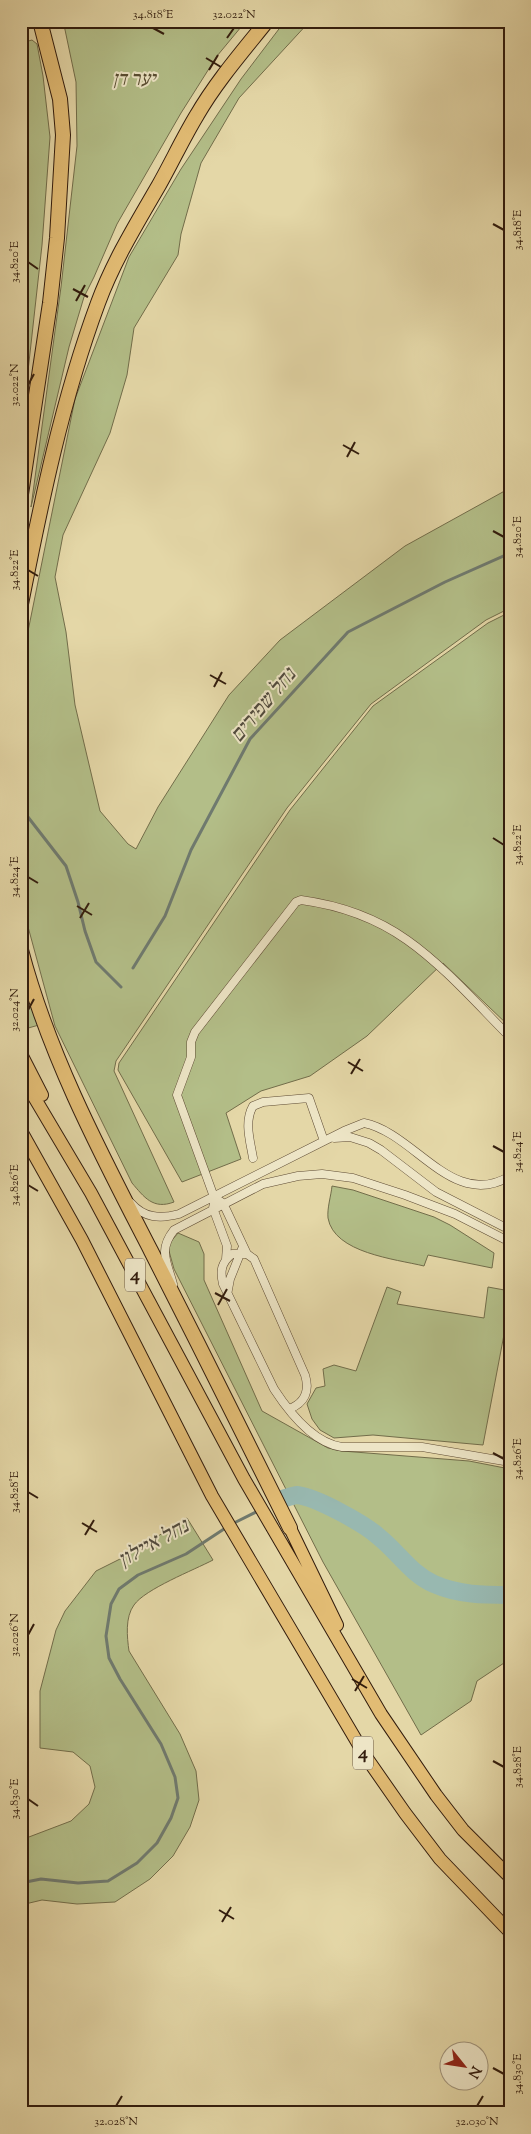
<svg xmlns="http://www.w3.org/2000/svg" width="531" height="2134" font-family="'Sorts Mill Goudy','Frank Ruhl Libre',serif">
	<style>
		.green { fill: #b3be88; stroke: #726d4a }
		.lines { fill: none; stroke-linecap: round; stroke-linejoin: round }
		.stream { stroke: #6f7a6f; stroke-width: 3 }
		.river { stroke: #98b8b0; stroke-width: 18 }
		.minor-casing { stroke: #5e4b34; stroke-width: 9 }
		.trunk-casing { stroke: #321c0d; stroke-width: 14 }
		.motorway-casing { stroke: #321c0d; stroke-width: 16 }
		.minor { stroke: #ede5c6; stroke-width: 8 }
		.trunk { stroke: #e2bc74; stroke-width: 12 }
		.motorway { stroke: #e2bc74; stroke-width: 14 }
		.ticks { fill: none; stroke: #321c0d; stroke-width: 2 }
		.labels { text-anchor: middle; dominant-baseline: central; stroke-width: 4; stroke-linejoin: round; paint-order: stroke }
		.shield { fill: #ede5c6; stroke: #6a5844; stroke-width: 1 }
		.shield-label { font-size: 19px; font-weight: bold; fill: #321c0d }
		.park-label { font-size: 20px; font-style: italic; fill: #594d32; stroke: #ede5c6 }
		.water-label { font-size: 21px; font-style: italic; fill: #514b3e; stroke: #ede5c6 }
		.neatline { fill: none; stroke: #321c0d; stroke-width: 2 }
		.ticks-label { font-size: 12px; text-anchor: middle; fill: #321c0d }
	</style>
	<rect width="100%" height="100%" fill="#e4d7a7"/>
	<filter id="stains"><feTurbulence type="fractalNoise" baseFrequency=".004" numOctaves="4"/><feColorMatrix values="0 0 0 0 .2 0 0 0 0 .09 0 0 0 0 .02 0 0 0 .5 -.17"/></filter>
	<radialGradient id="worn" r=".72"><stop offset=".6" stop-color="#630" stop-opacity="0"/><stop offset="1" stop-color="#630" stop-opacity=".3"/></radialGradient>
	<path class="green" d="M 72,21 L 246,21 L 217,56 L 181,113 L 117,224 L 94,277 L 84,297 L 69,347 L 31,507 L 61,287 L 77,146 L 76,82 L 64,25 Z
		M 285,21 L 310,21 L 239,98 L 201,163 L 181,234 L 178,255 L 134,328 L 127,375 L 110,433 L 63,535 L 55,577 L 66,632 L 75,705 L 100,811 L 128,844 L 136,849 L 158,807 L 229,695 L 280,640 L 405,546 L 510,488 L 510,608 L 486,620 L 371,704 L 287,808 L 116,1061 L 114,1071 L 174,1202 C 153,1210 144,1197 132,1183 L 55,1026 L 21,901 L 21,670 L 24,651 L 75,399 L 129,257 L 181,169 L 241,79 Z
		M 32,40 L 37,44 L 43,76 L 50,137 L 42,245 L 21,434 L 21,43 Z
		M 510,612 L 510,1027 L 443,963 L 367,1036 L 310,1076 L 261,1091 L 226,1113 L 241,1159 L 182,1182 L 118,1070 L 119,1063 L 290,810 L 373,706 L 488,623 Z
		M 21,966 L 39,1025 L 21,1030 Z
		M 332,1186 L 353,1190 L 434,1217 L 450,1225 L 494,1253 L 492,1268 L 428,1255 L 424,1266 C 395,1259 334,1253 328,1218 C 327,1208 331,1196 332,1186 Z
		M 178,1233 L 199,1242 L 204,1254 L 204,1280 L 262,1411 L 328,1448 L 342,1451 L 469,1461 L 510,1469 L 510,1659 L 477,1681 L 471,1701 L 421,1735 L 323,1562 L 174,1269 L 169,1251 L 169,1244 Z
		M 387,1287 L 401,1292 L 397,1304 L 484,1318 L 488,1287 L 510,1291 L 510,1303 L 483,1445 L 373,1435 L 334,1438 L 320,1430 L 312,1419 L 307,1404 L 316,1388 L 325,1386 L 323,1369 L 334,1365 L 356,1371 Z
		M 187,1518 L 213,1560 C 194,1570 145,1589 134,1605 C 125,1617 127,1637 129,1651 L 180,1734 L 196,1771 L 199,1800 L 190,1827 L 173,1856 L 150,1879 L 115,1902 L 77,1904 L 42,1900 L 21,1905 L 21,1840 L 71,1821 L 89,1804 L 95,1787 L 90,1766 L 73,1752 L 40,1748 L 40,1691 L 56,1630 L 65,1611 L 96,1571 L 126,1556 Z"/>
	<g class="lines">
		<path class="stream" d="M 21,808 L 66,866 L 78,902 L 85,931 L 96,962 L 121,987
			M 133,968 L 165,916 L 191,850 L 250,739 L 348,632 L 445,582 L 510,553
			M 232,1524 L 258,1511
			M 21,1883 L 41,1879 L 78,1883 L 108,1881 L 137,1863 L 157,1843 L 171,1818 L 178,1798 L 175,1777 L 161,1744 L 120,1679 L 109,1658 L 106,1636 L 111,1604 L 119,1589 L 138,1575 L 186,1554 L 227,1527"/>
		<path class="river" d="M 282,1499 C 287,1498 293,1495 297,1495 C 316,1497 365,1524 379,1537 C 398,1552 411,1574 434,1584 C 459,1595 484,1595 510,1595"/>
		<g class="minor-casing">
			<path id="minor" d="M 334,1138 L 350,1137 L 369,1143 L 381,1150 L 436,1192 L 510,1230
				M 253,1158 C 250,1140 244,1122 253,1106 L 263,1102 L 309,1098 L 324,1141
				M 214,1197 L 177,1095 L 191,1057 L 191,1042 L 195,1032 L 296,902 L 301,900 C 338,905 376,918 407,940 C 444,966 478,1005 510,1037
				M 220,1201 L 223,1203 L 247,1254
				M 131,1203 C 144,1218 160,1219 179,1214 L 344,1131 L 364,1123 C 415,1133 453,1211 510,1176
				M 214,1203 L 213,1208 L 227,1246 L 226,1259
				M 173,1284 C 167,1262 158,1250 174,1230 L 263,1184 L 298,1176 L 322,1174 L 353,1178 L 405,1195 L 455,1214 L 510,1242
				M 227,1295 L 230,1279 L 242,1249
				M 289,1409 C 305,1403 310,1391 305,1375 L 254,1259 L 247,1254 L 232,1254 C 221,1263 220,1271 223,1284 L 274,1389 C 289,1412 313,1443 342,1447 L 422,1447 L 510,1462"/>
		</g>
		<g class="trunk-casing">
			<path id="trunk" d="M 21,1054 L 42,1095
				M 21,1075 L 91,1193 L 244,1479 L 381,1714 L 436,1795 L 463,1830 L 510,1877
				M 21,1131 L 82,1240 L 212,1496 L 366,1757 L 405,1813 L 440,1859 L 510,1932
				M 290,1528 L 337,1625"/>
		</g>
		<g class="motorway-casing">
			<path id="motorway" d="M 21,24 L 26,21
				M 21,494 L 50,303 L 57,238 L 63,135 L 60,99 L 40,21
				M 21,604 C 41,503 62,400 98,303 C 113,262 137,223 159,185 C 172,162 183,138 197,115 C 216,82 243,51 267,21
				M 21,950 C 49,1056 101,1154 151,1251 C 198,1343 244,1436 290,1528"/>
		</g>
		<use href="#minor" class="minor"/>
		<use href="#trunk" class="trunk"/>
		<use href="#motorway" class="motorway"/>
	</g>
	<path class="ticks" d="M 153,28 L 164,34M 227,38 L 234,28M 206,58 L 221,67M 209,70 L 218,55M 493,224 L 504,230M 28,262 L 38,269M 73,289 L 88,297M 76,301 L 85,285M 28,385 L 34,374M 343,445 L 359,454M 347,457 L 355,442M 493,531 L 504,537M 28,570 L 38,576M 210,675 L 226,684M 214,687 L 222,672M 493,838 L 504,845M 28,877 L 38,883M 77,906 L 92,915M 80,918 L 89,903M 28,1010 L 34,999M 348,1062 L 363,1071M 351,1074 L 360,1059M 493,1146 L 504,1152M 28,1185 L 38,1191M 215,1293 L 230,1301M 218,1305 L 227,1289M 493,1453 L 504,1459M 28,1492 L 38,1498M 82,1523 L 97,1532M 85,1535 L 94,1520M 28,1635 L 34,1624M 352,1679 L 367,1688M 355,1691 L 364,1676M 493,1761 L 504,1767M 28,1799 L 38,1806M 219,1910 L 234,1919M 222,1922 L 231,1907M 493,2068 L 504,2074M 116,2106 L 122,2096M 477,2106 L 483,2096"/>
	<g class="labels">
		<g class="shield">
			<rect x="125" y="1258.5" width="20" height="33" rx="4"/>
			<rect x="353" y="1736.5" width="20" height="33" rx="4"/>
		</g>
		<g class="shield-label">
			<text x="135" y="1275">4</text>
			<text x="363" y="1753">4</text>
		</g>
		<g class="park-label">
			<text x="134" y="80">יער דן</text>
		</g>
		<g class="water-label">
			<text transform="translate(264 706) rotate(-50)">נחל שפירים</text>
			<text transform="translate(154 1544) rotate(-29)">נחל איילון</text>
		</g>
	</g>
	<rect width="531" height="2134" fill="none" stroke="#e4d7a7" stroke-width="55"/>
	<g transform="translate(464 2066) rotate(120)"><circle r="24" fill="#ede5c6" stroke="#a2957c"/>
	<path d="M0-4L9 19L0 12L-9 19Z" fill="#8f2418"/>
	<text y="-8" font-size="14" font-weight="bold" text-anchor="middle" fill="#321c0d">N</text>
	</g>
	<rect x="28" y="28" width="476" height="2078" class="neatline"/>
	<g class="ticks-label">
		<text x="153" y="18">34.818°E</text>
		<text x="234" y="18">32.022°N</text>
		<text transform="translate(517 230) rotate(-90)" y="4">34.818°E</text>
		<text transform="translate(14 262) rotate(-90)" y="4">34.820°E</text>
		<text transform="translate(14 385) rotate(-90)" y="4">32.022°N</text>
		<text transform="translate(517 537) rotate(-90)" y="4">34.820°E</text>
		<text transform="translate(14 570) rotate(-90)" y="4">34.822°E</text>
		<text transform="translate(517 845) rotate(-90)" y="4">34.822°E</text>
		<text transform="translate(14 877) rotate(-90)" y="4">34.824°E</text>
		<text transform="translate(14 1010) rotate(-90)" y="4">32.024°N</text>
		<text transform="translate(517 1152) rotate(-90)" y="4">34.824°E</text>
		<text transform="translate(14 1185) rotate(-90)" y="4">34.826°E</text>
		<text transform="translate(517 1459) rotate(-90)" y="4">34.826°E</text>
		<text transform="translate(14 1492) rotate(-90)" y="4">34.828°E</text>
		<text transform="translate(14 1635) rotate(-90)" y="4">32.026°N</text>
		<text transform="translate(517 1767) rotate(-90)" y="4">34.828°E</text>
		<text transform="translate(14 1799) rotate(-90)" y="4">34.830°E</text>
		<text transform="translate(517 2074) rotate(-90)" y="4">34.830°E</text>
		<text x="116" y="2125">32.028°N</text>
		<text x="477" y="2125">32.030°N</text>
	</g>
	<rect width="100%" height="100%" filter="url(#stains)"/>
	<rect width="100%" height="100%" fill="url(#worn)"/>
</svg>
